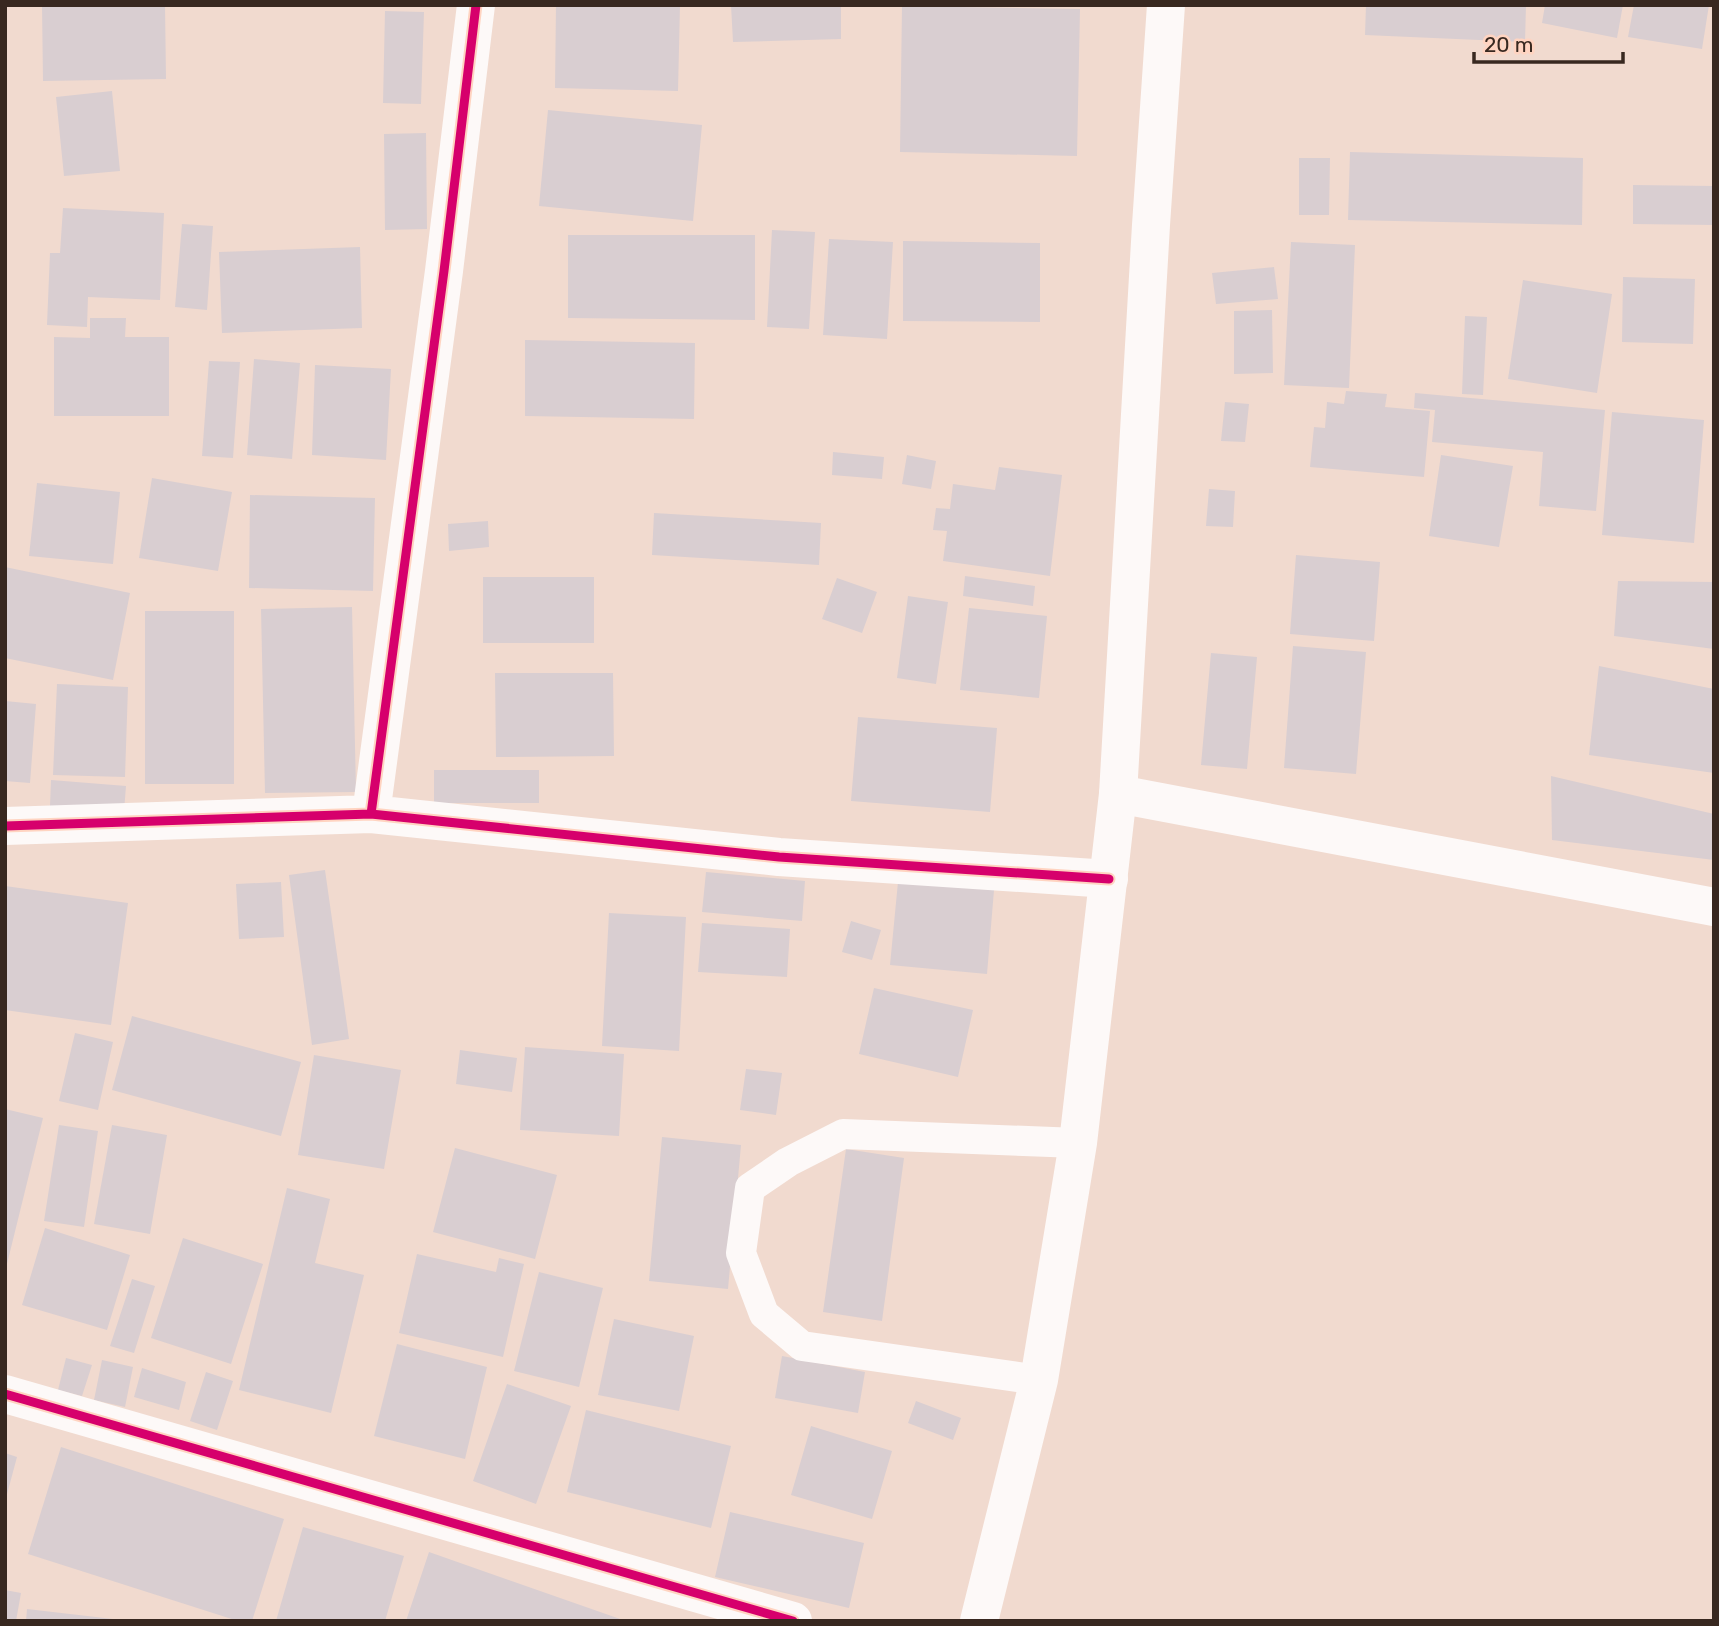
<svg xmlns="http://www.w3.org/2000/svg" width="1719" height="1626" font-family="Rubik,sans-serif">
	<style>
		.building { fill: #d9ced1 }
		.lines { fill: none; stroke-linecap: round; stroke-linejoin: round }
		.lane { stroke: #fdf9f8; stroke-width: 30 }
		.street { stroke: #fdf9f8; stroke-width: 38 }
		.secondary { stroke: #fdf9f8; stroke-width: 38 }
		.cycleway-casing { stroke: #ffd4c1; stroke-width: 13 }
		.cycleway { stroke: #d6006c; stroke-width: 9 }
	</style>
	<rect width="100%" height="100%" fill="#f1dacf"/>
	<path class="building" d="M 42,5 L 165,5 L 166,79 L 43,81 Z
		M 556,5 L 680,5 L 678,91 L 555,88 Z
		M 731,5 L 841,5 L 841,39 L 733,42 Z
		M 1366,5 L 1526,5 L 1525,42 L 1365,35 Z
		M 1545,5 L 1623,5 L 1617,38 L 1542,23 Z
		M 1634,5 L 1709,5 L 1702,49 L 1628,37 Z
		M 902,6 L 1080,9 L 1077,156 L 900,152 Z
		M 385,11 L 424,12 L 421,104 L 383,103 Z
		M 112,91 L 120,171 L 64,176 L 56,97 Z
		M 548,110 L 702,125 L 693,221 L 539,206 Z
		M 426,133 L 427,229 L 385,230 L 384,134 Z
		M 1350,152 L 1583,158 L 1582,225 L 1348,220 Z
		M 1299,158 L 1330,158 L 1329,215 L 1299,215 Z
		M 1633,185 L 1714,186 L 1714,225 L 1633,224 Z
		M 63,208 L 164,213 L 160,300 L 88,297 L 87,327 L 47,325 L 50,253 L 60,253 Z
		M 182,224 L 213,226 L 207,310 L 175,307 Z
		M 772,230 L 815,232 L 809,329 L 767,327 Z
		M 568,235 L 755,235 L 755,320 L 568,318 Z
		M 829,239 L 893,242 L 887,339 L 823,335 Z
		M 903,241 L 1040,243 L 1040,322 L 903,321 Z
		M 1291,242 L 1355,245 L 1349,388 L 1284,385 Z
		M 360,247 L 362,328 L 222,333 L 219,252 Z
		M 1274,267 L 1278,299 L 1216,304 L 1212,273 Z
		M 1623,277 L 1695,279 L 1693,344 L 1622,342 Z
		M 1523,280 L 1612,294 L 1597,393 L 1508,379 Z
		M 1272,310 L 1273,373 L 1234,374 L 1234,311 Z
		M 1465,316 L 1487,317 L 1483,395 L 1462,394 Z
		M 90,318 L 126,318 L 125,337 L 169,337 L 169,416 L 54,416 L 54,337 L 90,338 Z
		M 525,340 L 695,343 L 694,419 L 525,416 Z
		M 254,359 L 300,363 L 292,459 L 247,455 Z
		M 209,361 L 240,362 L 233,458 L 202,456 Z
		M 315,365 L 391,369 L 386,460 L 312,455 Z
		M 1346,391 L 1387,394 L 1385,407 L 1430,411 L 1424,477 L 1310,467 L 1314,427 L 1325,428 L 1327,402 L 1344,404 Z
		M 1415,393 L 1605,410 L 1596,511 L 1539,506 L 1543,452 L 1432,442 L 1435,410 L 1414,408 Z
		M 1225,402 L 1249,404 L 1245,442 L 1221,441 Z
		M 1612,412 L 1704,420 L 1694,543 L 1602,535 Z
		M 833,452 L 884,457 L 882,479 L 832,475 Z
		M 907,455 L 936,461 L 931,489 L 902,484 Z
		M 1441,455 L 1513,466 L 1499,547 L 1429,536 Z
		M 999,467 L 1062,475 L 1050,576 L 943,561 L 947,531 L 933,530 L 936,508 L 950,509 L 953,484 L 995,490 Z
		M 152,478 L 232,492 L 218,571 L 139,558 Z
		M 37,483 L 120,492 L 113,564 L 29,556 Z
		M 1209,489 L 1235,491 L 1233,527 L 1206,526 Z
		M 250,495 L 375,498 L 373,591 L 249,588 Z
		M 654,513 L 821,523 L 819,565 L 652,555 Z
		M 488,521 L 489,547 L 449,551 L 448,524 Z
		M 1296,555 L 1380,562 L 1374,641 L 1290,634 Z
		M 5,567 L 130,593 L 113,680 L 5,658 Z
		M 965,576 L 1035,586 L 1033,606 L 963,596 Z
		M 483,577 L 594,577 L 594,643 L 483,643 Z
		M 837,578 L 877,592 L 862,633 L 822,619 Z
		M 1618,581 L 1714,582 L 1714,649 L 1614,636 Z
		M 908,596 L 948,602 L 936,684 L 897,678 Z
		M 352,607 L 356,792 L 265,793 L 261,609 Z
		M 969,608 L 1047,616 L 1039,698 L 960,690 Z
		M 145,611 L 234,611 L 234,784 L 145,784 Z
		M 1293,646 L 1366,652 L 1356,774 L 1284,768 Z
		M 1211,653 L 1257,657 L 1247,769 L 1201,765 Z
		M 1599,666 L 1714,689 L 1714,773 L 1589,755 Z
		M 495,673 L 613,673 L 614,756 L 496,757 Z
		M 57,684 L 128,687 L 125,777 L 53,775 Z
		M 5,701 L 36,704 L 30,783 L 5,781 Z
		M 858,717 L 997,728 L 990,812 L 851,801 Z
		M 434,770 L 539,770 L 539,803 L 434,803 Z
		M 1551,776 L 1714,814 L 1714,860 L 1552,840 Z
		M 51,780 L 126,786 L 124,811 L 50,806 Z
		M 325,870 L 349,1039 L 312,1045 L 289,875 Z
		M 706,872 L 805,881 L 802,921 L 702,912 Z
		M 281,882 L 284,937 L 239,939 L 236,884 Z
		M 898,882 L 994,890 L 987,974 L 890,965 Z
		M 5,886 L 128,903 L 111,1025 L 5,1010 Z
		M 609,913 L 686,917 L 679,1051 L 602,1046 Z
		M 851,921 L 881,930 L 872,960 L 842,952 Z
		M 702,923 L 790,929 L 787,977 L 698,972 Z
		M 874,988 L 973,1010 L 958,1077 L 859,1054 Z
		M 132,1016 L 301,1062 L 281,1136 L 112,1090 Z
		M 75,1033 L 113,1042 L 98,1110 L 59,1101 Z
		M 525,1047 L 624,1054 L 619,1136 L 520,1130 Z
		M 460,1050 L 517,1058 L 512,1092 L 456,1084 Z
		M 314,1055 L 401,1070 L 384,1169 L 298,1155 Z
		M 746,1069 L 782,1073 L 776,1115 L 740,1110 Z
		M 5,1109 L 43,1118 L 6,1268 L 5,1268 Z
		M 59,1125 L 98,1131 L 84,1227 L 44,1221 Z
		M 112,1125 L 167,1135 L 150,1234 L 94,1224 Z
		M 662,1137 L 741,1145 L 728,1289 L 649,1281 Z
		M 455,1148 L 557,1175 L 535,1259 L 433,1232 Z
		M 846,1149 L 904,1158 L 882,1321 L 823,1312 Z
		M 287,1188 L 330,1199 L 315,1263 L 364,1275 L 331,1413 L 239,1390 Z
		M 45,1228 L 130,1255 L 107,1330 L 22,1305 Z
		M 183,1238 L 263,1264 L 231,1364 L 151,1338 Z
		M 417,1254 L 496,1272 L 499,1258 L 524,1264 L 503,1357 L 399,1333 Z
		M 539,1272 L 603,1288 L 579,1387 L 514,1371 Z
		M 132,1279 L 155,1286 L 134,1353 L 110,1346 Z
		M 614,1319 L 694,1336 L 679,1411 L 598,1395 Z
		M 397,1344 L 487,1367 L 465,1459 L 374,1436 Z
		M 782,1356 L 865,1372 L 858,1413 L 775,1398 Z
		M 66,1358 L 92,1365 L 82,1396 L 58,1390 Z
		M 102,1360 L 133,1367 L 125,1407 L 94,1400 Z
		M 142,1368 L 186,1382 L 179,1410 L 134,1397 Z
		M 206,1372 L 233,1381 L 217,1430 L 190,1421 Z
		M 507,1384 L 571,1406 L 536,1504 L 473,1481 Z
		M 916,1401 L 961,1418 L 953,1440 L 908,1423 Z
		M 586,1410 L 731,1446 L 711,1528 L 567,1492 Z
		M 811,1426 L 892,1451 L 872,1519 L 791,1495 Z
		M 61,1447 L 284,1519 L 252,1621 L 238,1621 L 28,1554 Z
		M 5,1453 L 17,1457 L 6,1498 L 5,1498 Z
		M 730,1512 L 864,1543 L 849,1608 L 715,1577 Z
		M 303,1527 L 404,1556 L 385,1621 L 276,1621 Z
		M 429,1552 L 623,1620 L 623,1621 L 406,1621 Z
		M 5,1590 L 21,1593 L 16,1621 L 5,1621 Z
		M 27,1609 L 113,1619 L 113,1621 L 26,1621 Z"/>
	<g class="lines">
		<path class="lane" d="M 1039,1380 L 802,1346 L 764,1314 L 741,1253 L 750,1188 L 788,1162 L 843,1134 L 1078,1143"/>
		<path class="street" d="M 1118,794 L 1714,907
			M 371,814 L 444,271 L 476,5
			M 5,826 L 371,814 L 779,857 L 1109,879
			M 5,1394 L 793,1621"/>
		<path class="secondary" d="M 979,1621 L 1039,1380 L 1078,1143 L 1118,794 L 1151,225 L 1166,5"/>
		<g class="cycleway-casing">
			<path id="cycleway" d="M 371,814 L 444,271 L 476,5
				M 5,826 L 371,814 L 779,857 L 1109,879
				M 5,1394 L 793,1621"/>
		</g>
		<use href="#cycleway" class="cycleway"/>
	</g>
	<rect width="1719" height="1626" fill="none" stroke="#382820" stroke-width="14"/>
	<path d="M1474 52v10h149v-10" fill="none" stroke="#382820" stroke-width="3.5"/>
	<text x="1484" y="52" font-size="21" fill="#382820" stroke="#ffd4c1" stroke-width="5" paint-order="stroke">20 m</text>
</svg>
